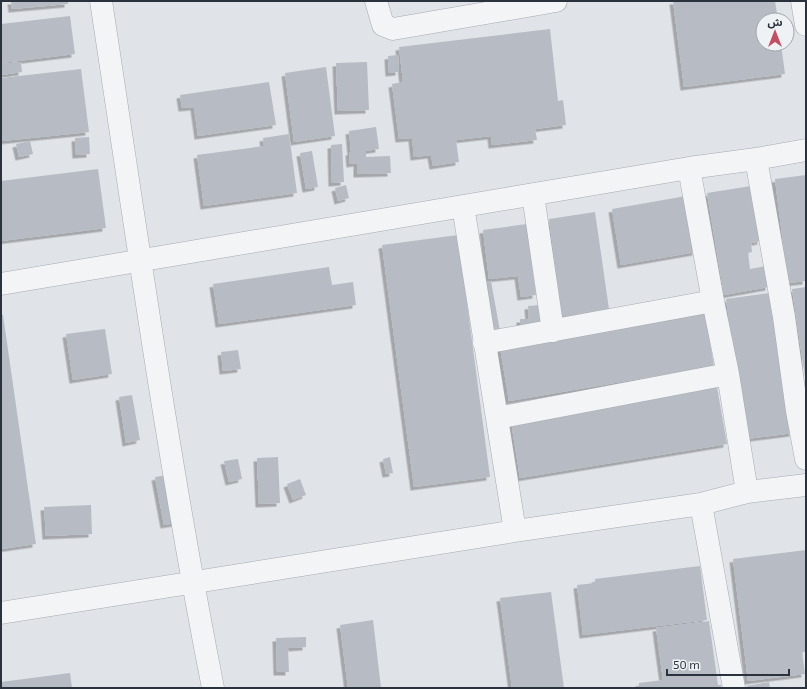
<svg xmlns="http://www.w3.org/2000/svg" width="807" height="689" font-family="'Exo 2','Noto Sans Arabic',sans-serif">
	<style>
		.building { fill: #b7bcc4; filter: url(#shadow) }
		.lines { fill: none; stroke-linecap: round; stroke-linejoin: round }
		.minor-casing { stroke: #a6aab1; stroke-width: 23 }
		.minor { stroke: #f2f4f6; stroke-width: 22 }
	</style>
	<defs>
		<filter id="shadow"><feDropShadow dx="-3.5" dy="3.5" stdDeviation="0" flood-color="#0004"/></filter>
	</defs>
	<rect width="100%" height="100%" fill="#e0e3e7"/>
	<path class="building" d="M 11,1 L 68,1 L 68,4 L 12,9 Z
		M 673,1 L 775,1 L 778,20 L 763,20 L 763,44 L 781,44 L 785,74 L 684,87 Z
		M 70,16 L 75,54 L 1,63 L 1,24 Z
		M 550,29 L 558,101 L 563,100 L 566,125 L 535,129 L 537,140 L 492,145 L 491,136 L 456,140 L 459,162 L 433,166 L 431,155 L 414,157 L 412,138 L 399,139 L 392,84 L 403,82 L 399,47 Z
		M 398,55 L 399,72 L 389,73 L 388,56 Z
		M 21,62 L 22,72 L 1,75 L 1,64 Z
		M 367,62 L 369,110 L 338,111 L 336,63 Z
		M 326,67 L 335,136 L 294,142 L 285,73 Z
		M 81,69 L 89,132 L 2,141 L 1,78 Z
		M 269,82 L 276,125 L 198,136 L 194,107 L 182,108 L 180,95 Z
		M 376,127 L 379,149 L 356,152 L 366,151 L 366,157 L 390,156 L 391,173 L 357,174 L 357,163 L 350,164 L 349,152 L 351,152 L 349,131 Z
		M 289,134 L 297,193 L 204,206 L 197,155 L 264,146 L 263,138 Z
		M 89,137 L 90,154 L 76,155 L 75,138 Z
		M 30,141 L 33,154 L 19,157 L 16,144 Z
		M 342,144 L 344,182 L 332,183 L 331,145 Z
		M 312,151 L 318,187 L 306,189 L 300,153 Z
		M 98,169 L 106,228 L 1,241 L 1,181 Z
		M 806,175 L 806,281 L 788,283 L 775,179 Z
		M 346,185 L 349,198 L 338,201 L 335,188 Z
		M 751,186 L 761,241 L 751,243 L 752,252 L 748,253 L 750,269 L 766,266 L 769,287 L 724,295 L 707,193 Z
		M 686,196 L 696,252 L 621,265 L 612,209 Z
		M 595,212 L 610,316 L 563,323 L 549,219 Z
		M 527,224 L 536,295 L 521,297 L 518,276 L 489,279 L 483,230 Z
		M 458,235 L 490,477 L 414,487 L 382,245 Z
		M 329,267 L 332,285 L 353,282 L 356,305 L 219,324 L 213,284 Z
		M 491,281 L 500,331 L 488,333 L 479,283 Z
		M 806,287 L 806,377 L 805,377 L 792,289 Z
		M 769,293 L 793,433 L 746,439 L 726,299 Z
		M 541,305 L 542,327 L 520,328 L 520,319 L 529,319 L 528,306 Z
		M 705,313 L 714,366 L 509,401 L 500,347 Z
		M 1,315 L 3,315 L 36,544 L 1,549 Z
		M 105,329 L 112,374 L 73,380 L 66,334 Z
		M 238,350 L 241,369 L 223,371 L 221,352 Z
		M 717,387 L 727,444 L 520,478 L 511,421 Z
		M 132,395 L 140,440 L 126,443 L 119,397 Z
		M 278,457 L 280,503 L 259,504 L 257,458 Z
		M 390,457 L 393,473 L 386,474 L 383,459 Z
		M 238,459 L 242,479 L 229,482 L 224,461 Z
		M 167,475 L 176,523 L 164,525 L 155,477 Z
		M 300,479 L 306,495 L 293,500 L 287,484 Z
		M 91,505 L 92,534 L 46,536 L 44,507 Z
		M 806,550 L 806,652 L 802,652 L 805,674 L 748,681 L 733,559 Z
		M 700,566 L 707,620 L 583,635 L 577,585 L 595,583 L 595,579 Z
		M 551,592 L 564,688 L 512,688 L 500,598 Z
		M 373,620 L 381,688 L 348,688 L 340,625 Z
		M 709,621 L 718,685 L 721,685 L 721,688 L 639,688 L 639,683 L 663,680 L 656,628 Z
		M 306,637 L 306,647 L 288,648 L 289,672 L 277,672 L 276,638 Z
		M 70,673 L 72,688 L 1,688 L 1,682 Z
		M 769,682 L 770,688 L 748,688 L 747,686 Z"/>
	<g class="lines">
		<g class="minor-casing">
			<path id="minor" d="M 101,1 C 136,230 168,460 213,688
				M 376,1 L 383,25 L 393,29 L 556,1
				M 802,1 L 806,25
				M 756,159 L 784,317 L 797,411 L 806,459
				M 689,168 L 713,301 L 728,374 L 747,492
				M 533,195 L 553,331
				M 463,206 L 515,531
				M 1,284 L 689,168 L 756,159 L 806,150
				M 484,343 L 713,301
				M 497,418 L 728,374
				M 701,504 L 734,688
				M 1,613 L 515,531 L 701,504 L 747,492 L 806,485"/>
		</g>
		<use href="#minor" class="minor"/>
	</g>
	<rect width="807" height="689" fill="none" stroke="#2a323d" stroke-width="4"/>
	<g transform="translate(775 32)"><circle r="19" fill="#eff2f5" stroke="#a0a5ab"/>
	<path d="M0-3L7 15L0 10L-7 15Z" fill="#c34e64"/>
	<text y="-6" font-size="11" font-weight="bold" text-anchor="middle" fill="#2a323d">ش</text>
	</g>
	<path d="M667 669v6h122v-6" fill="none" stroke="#2a323d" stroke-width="2"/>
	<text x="673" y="669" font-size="12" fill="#2a323d" stroke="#eff2f5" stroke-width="3" paint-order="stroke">50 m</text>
</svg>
